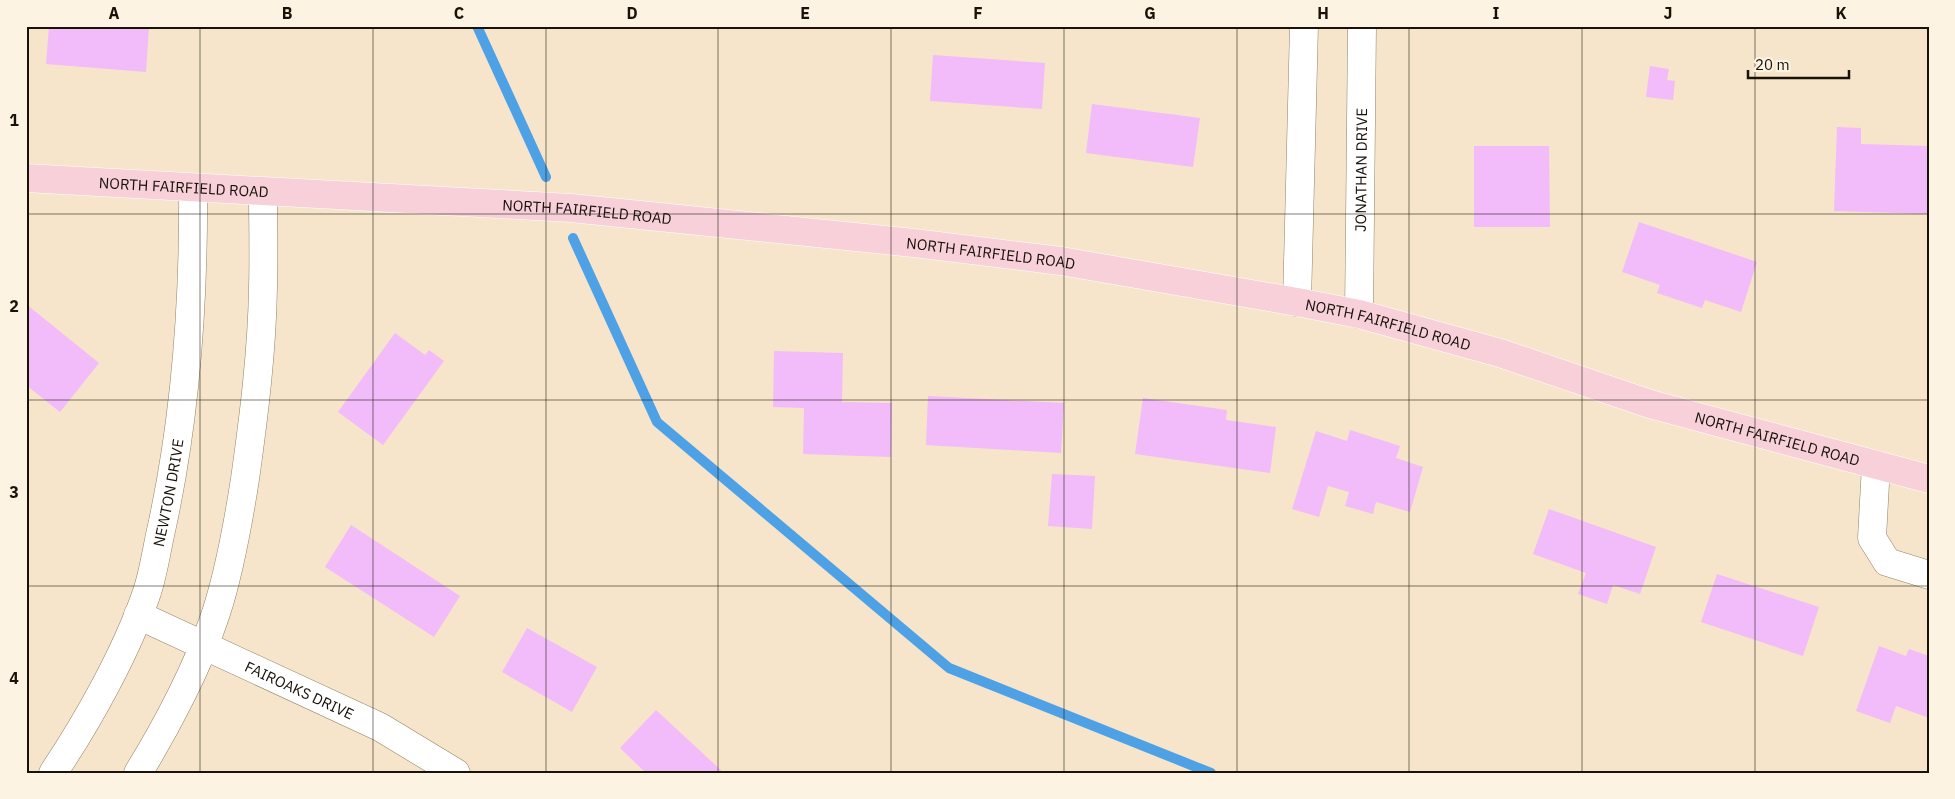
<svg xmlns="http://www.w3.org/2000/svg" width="1955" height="799" font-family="'IBM Plex Sans',sans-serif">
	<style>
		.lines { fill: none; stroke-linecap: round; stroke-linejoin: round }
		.stream { stroke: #4ea1e5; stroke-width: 10 }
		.building { fill: #f2bbfa }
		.minor-casing { stroke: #918269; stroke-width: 29 }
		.major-casing { stroke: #fff; stroke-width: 29 }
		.minor { stroke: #fff; stroke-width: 28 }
		.major { stroke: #f7d0da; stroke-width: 28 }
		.grid { fill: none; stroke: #181209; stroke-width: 1; stroke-opacity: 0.55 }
		.labels { text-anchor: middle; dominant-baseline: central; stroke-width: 4; stroke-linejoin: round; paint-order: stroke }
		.street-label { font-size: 15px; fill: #181209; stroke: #fdf3e3 }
		.neatline { fill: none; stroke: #181209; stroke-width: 2 }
		.grid-label { font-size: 16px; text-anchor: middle; font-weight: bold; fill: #181209 }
	</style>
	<rect width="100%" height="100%" fill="#f6e5ca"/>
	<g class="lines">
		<path class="stream" d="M 477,26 L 546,177
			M 573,238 L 657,422 L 949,668 L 1211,773"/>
	</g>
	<path class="building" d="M 49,26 L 149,26 L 146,72 L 46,64 Z
		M 933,55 L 1045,63 L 1042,109 L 930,101 Z
		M 1650,66 L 1669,69 L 1667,80 L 1675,81 L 1673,100 L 1646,97 Z
		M 1092,104 L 1200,118 L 1193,167 L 1086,153 Z
		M 1837,127 L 1861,128 L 1861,144 L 1929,146 L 1929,214 L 1834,211 Z
		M 1474,146 L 1549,146 L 1550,227 L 1474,227 Z
		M 1639,222 L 1757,262 L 1741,312 L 1705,300 L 1702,308 L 1657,293 L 1660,285 L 1622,272 Z
		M 26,304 L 99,363 L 60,412 L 26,385 Z
		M 395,333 L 425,355 L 429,350 L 444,361 L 383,445 L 338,412 Z
		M 774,351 L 843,353 L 842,402 L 892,403 L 891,457 L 803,454 L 804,408 L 773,407 Z
		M 928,396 L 1064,403 L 1061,453 L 926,445 Z
		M 1143,398 L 1227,410 L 1226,420 L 1276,427 L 1270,473 L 1135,454 Z
		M 1350,430 L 1400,446 L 1396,458 L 1423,467 L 1410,512 L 1376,502 L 1373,514 L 1345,506 L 1349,492 L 1328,486 L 1319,517 L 1292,509 L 1316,431 L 1347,441 Z
		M 1052,474 L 1095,476 L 1092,529 L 1048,526 Z
		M 1549,509 L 1656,547 L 1640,594 L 1613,585 L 1607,604 L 1578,594 L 1586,573 L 1533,554 Z
		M 351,525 L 460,596 L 434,637 L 325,567 Z
		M 1717,574 L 1819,607 L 1803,656 L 1701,622 Z
		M 527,628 L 597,667 L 572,712 L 502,672 Z
		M 1879,646 L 1906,656 L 1909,649 L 1929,656 L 1929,718 L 1896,706 L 1890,723 L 1856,711 Z
		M 656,710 L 724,773 L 646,773 L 620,748 Z"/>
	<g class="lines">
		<g class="minor-casing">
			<g id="minor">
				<path d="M 1297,302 L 1304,26"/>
				<path id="s1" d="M 1359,314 L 1362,26"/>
				<path d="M 1876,465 L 1872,538 L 1887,562 L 1929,575"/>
				<path id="s2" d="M 138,615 L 380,727 L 456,773"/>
				<path id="s3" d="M 53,773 C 88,721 127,651 147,592 C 154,571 157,547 162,526 C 186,415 194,301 193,188"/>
				<path d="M 138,773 C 167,726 199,665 216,613 C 230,570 238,524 245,479 C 254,415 262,351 263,287 C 264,255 263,223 263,192"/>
			</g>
		</g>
		<g class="major-casing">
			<g id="major">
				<path id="s4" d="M 26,178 L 571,208 L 914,243 L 1061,261 L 1297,302 L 1359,314 L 1500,353 L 1650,404 L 1929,479"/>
			</g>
		</g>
		<use href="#minor" class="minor"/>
		<use href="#major" class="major"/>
	</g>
	<path class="grid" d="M 200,26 L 200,773M 373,26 L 373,773M 546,26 L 546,773M 718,26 L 718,773M 891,26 L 891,773M 1064,26 L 1064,773M 1237,26 L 1237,773M 1409,26 L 1409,773M 1582,26 L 1582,773M 1755,26 L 1755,773M 26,214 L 1929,214M 26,400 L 1929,400M 26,586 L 1929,586"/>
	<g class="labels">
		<g class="street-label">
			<text stroke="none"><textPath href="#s1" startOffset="144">JONATHAN DRIVE</textPath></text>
			<text stroke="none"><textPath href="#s4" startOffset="158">NORTH FAIRFIELD ROAD</textPath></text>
			<text stroke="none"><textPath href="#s4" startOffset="562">NORTH FAIRFIELD ROAD</textPath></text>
			<text stroke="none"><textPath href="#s4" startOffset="968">NORTH FAIRFIELD ROAD</textPath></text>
			<text stroke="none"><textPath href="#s4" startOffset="1372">NORTH FAIRFIELD ROAD</textPath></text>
			<text stroke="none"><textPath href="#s4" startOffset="1778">NORTH FAIRFIELD ROAD</textPath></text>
			<text stroke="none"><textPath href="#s3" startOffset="306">NEWTON DRIVE</textPath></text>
			<text stroke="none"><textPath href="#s2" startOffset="178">FAIROAKS DRIVE</textPath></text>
		</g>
	</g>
	<rect width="1955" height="799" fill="none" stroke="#fdf3e3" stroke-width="55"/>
	<path d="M1748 70v8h101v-8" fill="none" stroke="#181209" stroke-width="2.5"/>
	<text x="1755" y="70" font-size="15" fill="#181209" stroke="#fdf3e3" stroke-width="4" paint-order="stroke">20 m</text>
	<rect x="28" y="28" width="1900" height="744" class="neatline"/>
	<g class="grid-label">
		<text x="114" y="19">A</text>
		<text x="287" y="19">B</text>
		<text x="459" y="19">C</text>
		<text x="632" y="19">D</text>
		<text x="805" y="19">E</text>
		<text x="978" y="19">F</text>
		<text x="1150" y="19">G</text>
		<text x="1323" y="19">H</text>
		<text x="1496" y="19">I</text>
		<text x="1668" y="19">J</text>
		<text x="1841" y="19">K</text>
		<text x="14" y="126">1</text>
		<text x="14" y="312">2</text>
		<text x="14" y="498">3</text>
		<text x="14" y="684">4</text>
	</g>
</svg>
